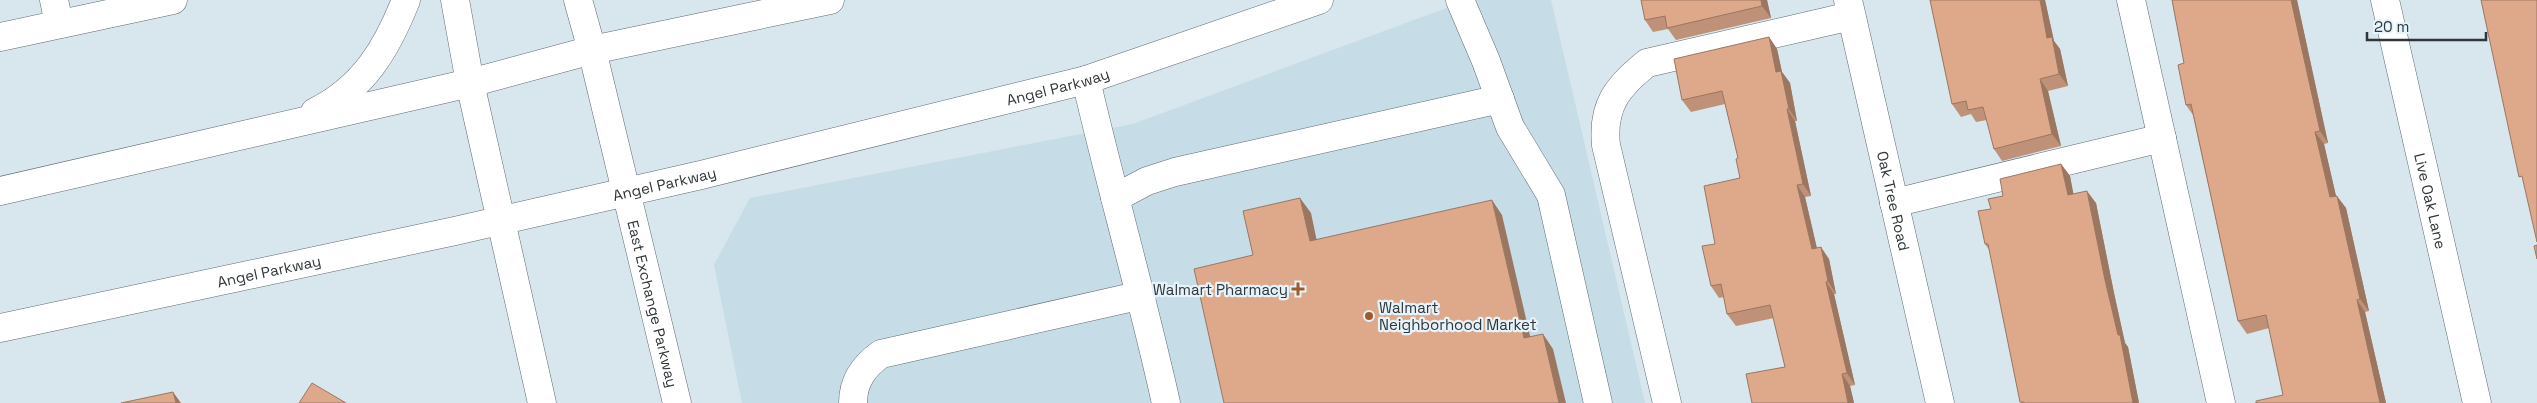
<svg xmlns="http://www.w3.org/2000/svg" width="2537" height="403" font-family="'Space Grotesk',sans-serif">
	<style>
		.built { fill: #c6dce7 }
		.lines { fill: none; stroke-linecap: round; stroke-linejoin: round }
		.minor-casing { stroke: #5f6b72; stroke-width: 29 }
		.major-casing { stroke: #5f6b72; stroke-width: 29 }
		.minor { stroke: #fff; stroke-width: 28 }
		.major { stroke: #fff; stroke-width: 28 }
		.wall { fill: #bf9178 }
		.shaded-wall { fill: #9b7661 }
		.building { fill: #dea98b; stroke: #9b7661 }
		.poi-dot { fill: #9f5a2d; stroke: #e5f3fb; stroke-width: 2 }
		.labels { text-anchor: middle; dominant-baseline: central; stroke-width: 4.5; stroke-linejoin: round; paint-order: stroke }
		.street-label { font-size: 15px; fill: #2f3538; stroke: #e5f3fb }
		.poi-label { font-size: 15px; fill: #2f3538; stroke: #e5f3fb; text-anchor: end }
	</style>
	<rect width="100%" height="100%" fill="#d8e6ed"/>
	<path class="built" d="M 1468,0 L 1551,0 L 1645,403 L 742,403 L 714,265 L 750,198 L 1133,124 Z"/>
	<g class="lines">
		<g class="minor-casing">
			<g id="minor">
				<path d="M 54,0 L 59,24"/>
				<path d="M 455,0 L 470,83"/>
				<path d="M 578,0 L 592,50"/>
				<path d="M 1460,0 L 1486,61 L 1510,127 L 1551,195 L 1598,403"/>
				<path id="s1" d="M 1848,0 L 1940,403"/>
				<path d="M 2131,0 L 2221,403"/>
				<path id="s2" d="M 2385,0 L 2477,403"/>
				<path d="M 0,37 L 173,0"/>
				<path d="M 1086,80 C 1111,188 1142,295 1166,403"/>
				<path d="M 1115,198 L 1147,181 L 1175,172 L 1500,99"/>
				<path d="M 1894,203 L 2162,138"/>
				<path d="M 853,403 C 853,381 864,366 881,354 L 1142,295"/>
				<path d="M 1667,403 L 1606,145 C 1602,106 1617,87 1647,63 L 1851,16"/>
			</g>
		</g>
		<g class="major-casing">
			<g id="major">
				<path id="s3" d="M 592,50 L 677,403"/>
				<path d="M 470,83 L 542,403"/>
				<path d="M 315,112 C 364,88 387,48 406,0"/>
				<path d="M 0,191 L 470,83 L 592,50 L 830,0"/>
				<path id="s4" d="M 0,328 L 455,231 L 701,175 L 1086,80 L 1319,0"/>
			</g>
		</g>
		<use href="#minor" class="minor"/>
		<use href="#major" class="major"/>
	</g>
	<path class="wall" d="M 1641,0 L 1767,0 L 1771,18 L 1676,40 L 1668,29 L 1653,32 L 1645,20 Z
		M 1930,0 L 2045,0 L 2054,41 L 2060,49 L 2068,86 L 2048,91 L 2061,146 L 2002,161 L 1994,149 L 1987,120 L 1976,122 L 1971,114 L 1961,117 L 1952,104 Z
		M 2172,0 L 2297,0 L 2328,143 L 2324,144 L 2336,196 L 2346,208 L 2369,311 L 2365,312 L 2386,403 L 2256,403 L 2283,395 L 2269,328 L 2247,334 L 2238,321 L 2193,115 L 2186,105 L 2184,63 Z
		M 1769,37 L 1777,49 L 1782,72 L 1790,83 L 1797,121 L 1795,121 L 1811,196 L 1805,197 L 1817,248 L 1829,259 L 1836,294 L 1834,294 L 1855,385 L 1850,386 L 1854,403 L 1752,403 L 1785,367 L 1774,318 L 1736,326 L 1727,314 L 1724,297 L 1719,298 L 1711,286 L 1715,244 L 1740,178 L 1738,158 L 1725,104 L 1691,112 L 1682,100 Z
		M 2061,164 L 2070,176 L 2073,194 L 2096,203 L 2114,293 L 2125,343 L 2128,347 L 2139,403 L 2021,403 L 2020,402 L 1990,251 L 1985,244 L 1991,209 L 2003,196 Z"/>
	<path class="shaded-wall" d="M 1761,0 L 1767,0 L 1771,18 L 1762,6 Z
		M 2040,0 L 2045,0 L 2054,41 L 2060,49 L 2068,86 L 2059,74 L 2047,38 Z
		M 2291,0 L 2297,0 L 2328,143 L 2320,131 Z
		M 1769,37 L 1777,49 L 1782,72 L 1790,83 L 1797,121 L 1789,109 L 1776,72 Z
		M 2040,79 L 2048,91 L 2061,146 L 2052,134 Z
		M 1787,109 L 1795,121 L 1811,196 L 1803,184 Z
		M 2315,132 L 2324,144 L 2339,209 L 2330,197 Z
		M 2061,164 L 2070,176 L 2076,207 L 2068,195 Z
		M 1797,185 L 1805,197 L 1820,262 L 1812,249 Z
		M 2087,191 L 2096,203 L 2114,293 L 2125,343 L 2128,347 L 2139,403 L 2133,403 L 2105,280 Z
		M 2337,196 L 2346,208 L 2369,311 L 2360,299 Z
		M 1300,198 L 1311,213 L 1320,256 L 1310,241 Z
		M 1492,200 L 1502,215 L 1534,353 L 1524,338 Z
		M 1821,247 L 1829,259 L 1836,294 L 1828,281 Z
		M 1826,282 L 1834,294 L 1855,385 L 1847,373 Z
		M 2357,300 L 2365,312 L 2386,403 L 2380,403 Z
		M 1543,334 L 1553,349 L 1566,403 L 1559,403 Z
		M 1842,374 L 1850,386 L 1854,403 L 1848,403 Z
		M 173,392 L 181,403 L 176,403 Z"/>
	<path class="building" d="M 1641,0 L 1761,0 L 1762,6 L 1667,28 L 1665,16 L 1645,20 Z
		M 1930,0 L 2040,0 L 2047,38 L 2052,37 L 2059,74 L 2040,79 L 2052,134 L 1994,149 L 1983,107 L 1968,110 L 1966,101 L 1952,104 Z
		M 2172,0 L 2291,0 L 2320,131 L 2315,132 L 2330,197 L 2337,196 L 2360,299 L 2357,300 L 2380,403 L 2256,403 L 2256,401 L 2283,395 L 2266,315 L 2238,321 L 2191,104 L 2186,105 L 2178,65 L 2184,63 Z
		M 2481,0 L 2537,0 L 2537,242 L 2522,176 L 2519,177 Z
		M 1769,37 L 1776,72 L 1781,71 L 1789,109 L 1787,109 L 1803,184 L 1797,185 L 1812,249 L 1821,247 L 1828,281 L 1826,282 L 1847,373 L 1842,374 L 1848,403 L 1752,403 L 1746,374 L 1785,367 L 1770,305 L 1727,314 L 1721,284 L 1711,286 L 1702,246 L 1715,244 L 1704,186 L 1740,178 L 1736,159 L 1738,158 L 1722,91 L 1682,100 L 1674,59 Z
		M 2061,164 L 2068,195 L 2087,191 L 2105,280 L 2118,335 L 2120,335 L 2133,403 L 2024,403 L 2024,402 L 2020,402 L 1988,244 L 1985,244 L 1978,211 L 1991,209 L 1988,199 L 2003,196 L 2000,179 Z
		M 1300,198 L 1310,241 L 1492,200 L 1524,338 L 1543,334 L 1559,403 L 1224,403 L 1194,269 L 1253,255 L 1243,211 Z
		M 2537,245 L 2537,259 L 2534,246 Z
		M 312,383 L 346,403 L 299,403 Z
		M 173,392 L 176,403 L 121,403 Z"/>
	<g class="poi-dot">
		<path d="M1295.5 281.5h5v5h5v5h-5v5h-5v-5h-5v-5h5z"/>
		<circle cx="1369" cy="316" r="5"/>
	</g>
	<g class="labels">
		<g class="street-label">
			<text stroke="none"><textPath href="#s4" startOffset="1085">Angel Parkway</textPath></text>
			<text stroke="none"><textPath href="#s4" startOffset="680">Angel Parkway</textPath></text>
			<text stroke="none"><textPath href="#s1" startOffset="206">Oak Tree Road</textPath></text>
			<text stroke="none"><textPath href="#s2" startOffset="206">Live Oak Lane</textPath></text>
			<text stroke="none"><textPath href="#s4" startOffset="275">Angel Parkway</textPath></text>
			<text stroke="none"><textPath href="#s3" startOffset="261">East Exchange Parkway</textPath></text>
		</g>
		<g class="poi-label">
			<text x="1288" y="289">Walmart Pharmacy</text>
			<text x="1379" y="307" text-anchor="start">Walmart<tspan x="1379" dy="17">Neighborhood Market</tspan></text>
		</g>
	</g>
	<path d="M2367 32v8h119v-8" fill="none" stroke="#2f3538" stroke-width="2.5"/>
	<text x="2374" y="32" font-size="15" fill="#2f3538" stroke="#e5f3fb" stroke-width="4" paint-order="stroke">20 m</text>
</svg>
